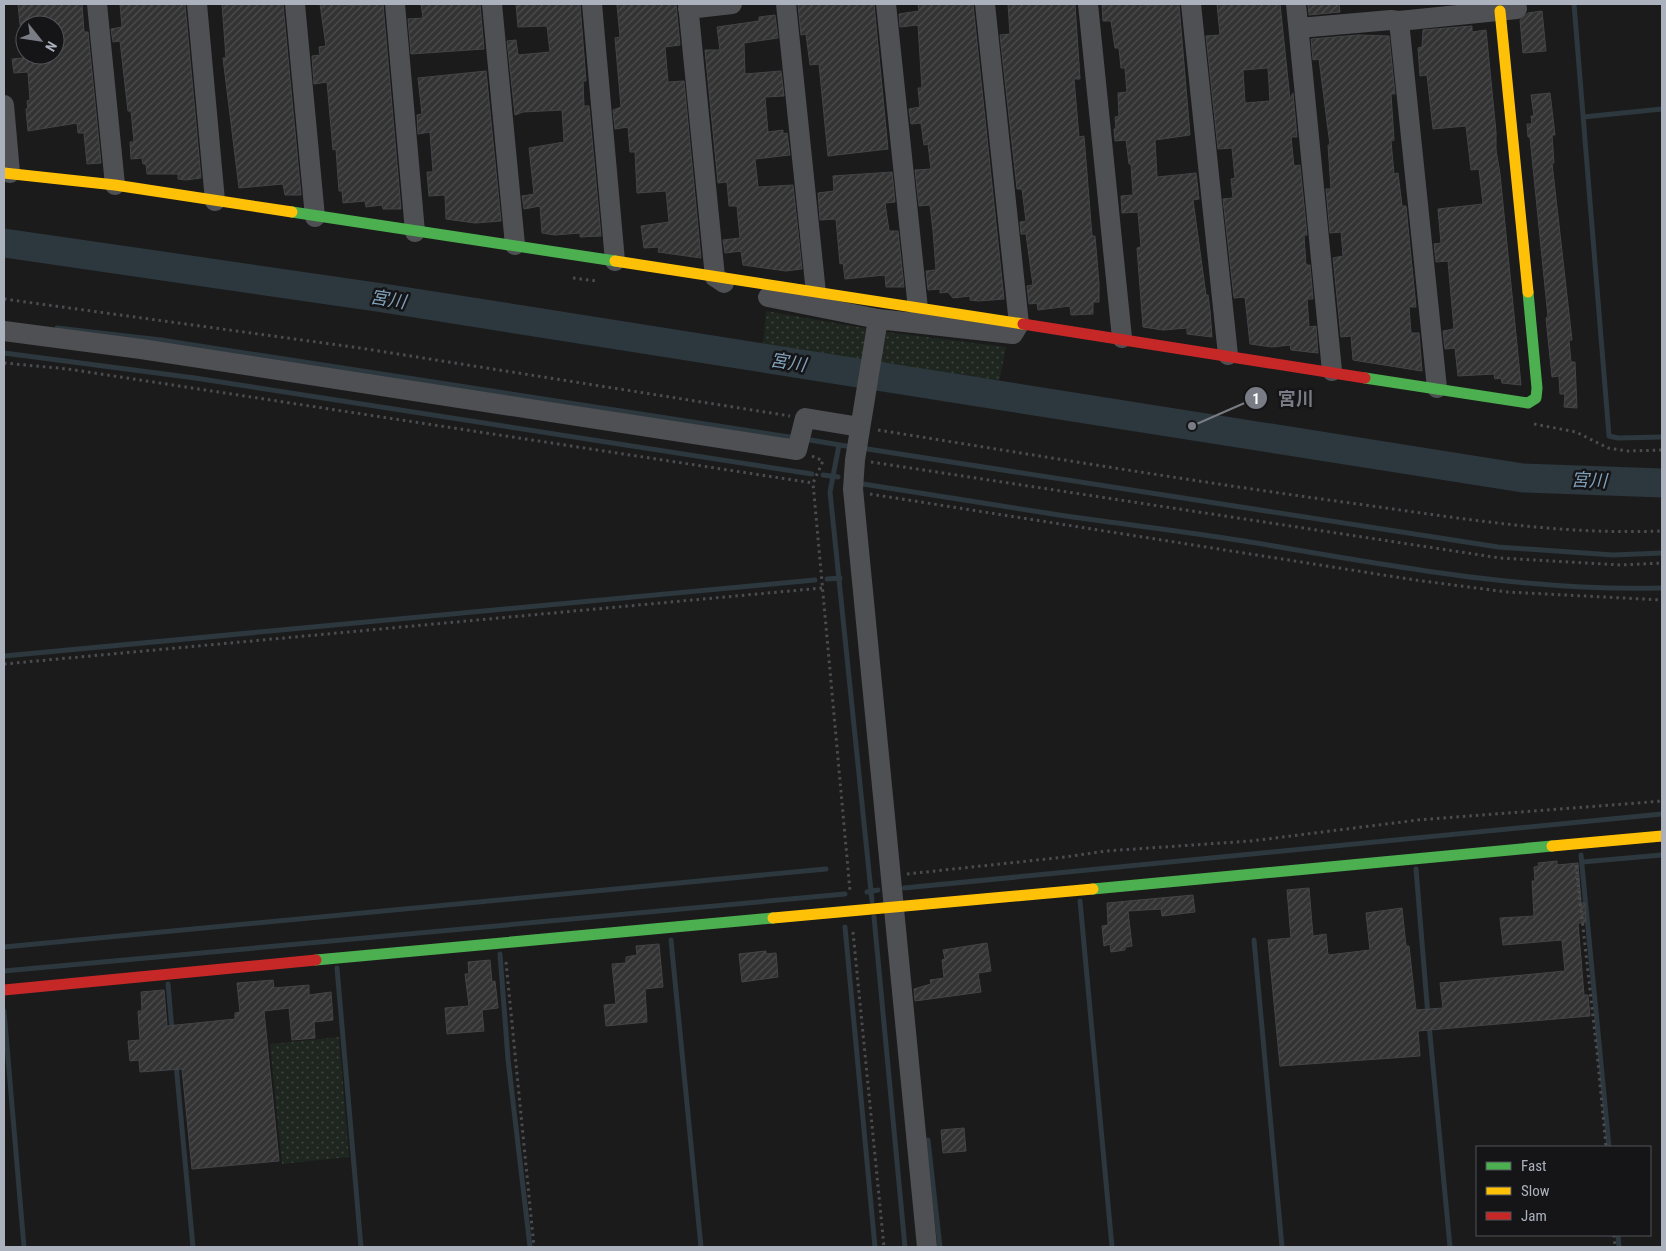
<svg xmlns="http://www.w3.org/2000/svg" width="1666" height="1251" font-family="'Roboto Condensed','Noto Sans JP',sans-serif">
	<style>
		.grass { fill: url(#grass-dots) }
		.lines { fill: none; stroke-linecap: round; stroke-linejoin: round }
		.stream { stroke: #2c373e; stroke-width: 5 }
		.river { stroke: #2c373e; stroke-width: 29 }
		.building { fill: url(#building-hatch); stroke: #434447; fill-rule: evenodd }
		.path { stroke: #4b4c4f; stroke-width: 3; stroke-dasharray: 2.5 4; stroke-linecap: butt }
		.street { stroke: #4f5054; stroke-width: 20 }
		.fast { stroke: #4caf50; stroke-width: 11 }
		.slow { stroke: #ffc107; stroke-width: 11 }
		.jam { stroke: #c62828; stroke-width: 11 }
		.labels { text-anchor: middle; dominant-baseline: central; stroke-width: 5; stroke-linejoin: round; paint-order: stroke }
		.water-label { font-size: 18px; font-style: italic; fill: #80a1ba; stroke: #151517 }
		.leader { fill: none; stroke: #797c84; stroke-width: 2 }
		.callout-dot { fill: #797c84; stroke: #151517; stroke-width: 2 }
		.mark-label { font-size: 15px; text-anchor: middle; font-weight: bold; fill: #fff }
		.callout-label { font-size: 18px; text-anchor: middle; font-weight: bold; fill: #797c84; stroke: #151517; stroke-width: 5; stroke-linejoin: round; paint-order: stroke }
	</style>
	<defs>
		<pattern id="grass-dots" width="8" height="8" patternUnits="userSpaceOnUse" patternTransform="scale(1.25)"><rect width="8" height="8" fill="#1e261f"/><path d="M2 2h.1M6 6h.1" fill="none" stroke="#3c433e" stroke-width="1.8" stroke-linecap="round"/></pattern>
		<pattern id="building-hatch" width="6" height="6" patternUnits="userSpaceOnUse" patternTransform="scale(1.25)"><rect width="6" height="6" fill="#333"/><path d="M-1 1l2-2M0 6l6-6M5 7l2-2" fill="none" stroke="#4e4e4f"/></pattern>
	</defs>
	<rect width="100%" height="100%" fill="#1b1b1b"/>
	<path class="grass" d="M 766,311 L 887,332 L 1006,347 L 999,382 L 763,345 Z
		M 339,1037 L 349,1157 L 282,1164 L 270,1044 Z"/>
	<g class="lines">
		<path class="stream" d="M 1574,4 L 1609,436 L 1618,438 L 1662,437
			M 1583,117 L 1662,109
			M 57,328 L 161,340 L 796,438
			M 4,353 L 195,378 L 812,474
			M 804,439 L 852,447
			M 839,445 L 830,492 L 872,901
			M 861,448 L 1498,547 L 1613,555 L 1662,553
			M 823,475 L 838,477
			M 863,484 C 929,494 994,505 1059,515 C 1121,524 1183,531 1244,541 C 1382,564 1522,592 1662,588
			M 827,579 L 840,578
			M 4,656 L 815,580
			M 1581,855 L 1609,1147
			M 1582,862 L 1662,855
			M 1416,869 L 1428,1016
			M 904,888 L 1662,814
			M 867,892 L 878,890
			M 1080,901 L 1112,1247
			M 874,917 L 905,1247
			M 845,927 L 875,1247
			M 671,940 L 701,1247
			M 1254,940 L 1282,1247
			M 4,947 L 826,869
			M 500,954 L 508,1059 L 530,1247
			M 337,968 L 361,1247
			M 4,971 L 845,894
			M 168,984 L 172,1030
			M 4,1011 L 24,1247
			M 1429,1024 L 1450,1247
			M 176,1064 L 193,1247
			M 928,1140 L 940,1247
			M 1618,1235 L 1619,1247"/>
		<path class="river" d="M 4,243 L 383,298 L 1523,478 L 1662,483"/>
	</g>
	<path class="building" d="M 18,4 L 82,4 L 84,32 L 88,32 L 101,163 L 87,164 L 84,133 L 78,133 L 77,123 L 28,131 L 26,109 L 28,108 L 27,101 L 30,100 L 28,72 L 14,73 L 12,59 L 23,58 L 23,55 L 61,55 L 59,25 L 20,25 Z
		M 120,4 L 185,4 L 201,178 L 186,180 L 178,179 L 178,174 L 147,174 L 146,164 L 143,164 L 142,158 L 131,159 L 130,142 L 134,142 L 131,111 L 128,111 L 120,41 L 113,42 L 111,29 L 122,27 Z
		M 222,4 L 283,4 L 301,195 L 285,195 L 283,184 L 239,188 L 223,58 L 226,58 Z
		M 320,4 L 343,4 L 343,6 L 383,4 L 401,209 L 383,209 L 382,205 L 366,207 L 365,201 L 343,203 L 342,191 L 339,191 L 336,149 L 333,150 L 327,82 L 314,84 L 312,56 L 320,55 L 319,47 L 326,46 Z
		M 421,4 L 480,4 L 484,49 L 411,54 L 408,19 L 423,18 Z
		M 516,4 L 580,4 L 586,81 L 583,81 L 584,106 L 589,106 L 601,236 L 580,237 L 580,233 L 555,235 L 542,233 L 540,206 L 524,209 L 522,196 L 534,194 L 529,148 L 564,142 L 562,110 L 523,112 L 515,115 L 507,41 L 516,40 L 518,55 L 550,52 L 547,26 L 518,27 Z
		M 619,4 L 676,4 L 680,45 L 665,47 L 668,82 L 684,81 L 701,258 L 658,252 L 659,247 L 644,248 L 641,226 L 669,222 L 666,191 L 637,193 L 635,152 L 630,152 L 628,127 L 615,129 L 613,110 L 621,107 L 615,38 L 620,37 L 617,5 Z
		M 811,4 L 874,4 L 888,149 L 828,156 L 819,64 L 810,65 L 806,34 L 801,35 L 798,5 Z
		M 918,4 L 973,4 L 1004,299 L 978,301 L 970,300 L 970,296 L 953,298 L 948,292 L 940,293 L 940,289 L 928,290 L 926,271 L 936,270 L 933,231 L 930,205 L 919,206 L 915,170 L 931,169 L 928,144 L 924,145 L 921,123 L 911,124 L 909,109 L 920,107 L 918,88 L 922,88 L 918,25 L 900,27 L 899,14 L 919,11 Z
		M 1008,4 L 1075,4 L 1080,79 L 1074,79 L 1079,137 L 1084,136 L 1092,236 L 1095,236 L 1099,283 L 1099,302 L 1093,302 L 1093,314 L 1071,315 L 1070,306 L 1038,310 L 1037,303 L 1029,304 L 1027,286 L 1033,285 L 1026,234 L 1021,234 L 1020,222 L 1026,221 L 1022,189 L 1017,189 L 1000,35 L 1010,34 Z
		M 1140,4 L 1140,6 L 1179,4 L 1190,135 L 1155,140 L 1157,177 L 1196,173 L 1199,199 L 1193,200 L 1206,295 L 1208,295 L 1210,310 L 1212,337 L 1187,334 L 1187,328 L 1163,330 L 1143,327 L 1137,248 L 1141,247 L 1138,212 L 1122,213 L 1121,196 L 1133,195 L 1131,164 L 1129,164 L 1126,140 L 1115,141 L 1114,129 L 1116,129 L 1115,117 L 1119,116 L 1118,93 L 1127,92 L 1125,68 L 1121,68 L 1119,48 L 1115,48 L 1111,21 L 1103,21 L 1102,5 Z
		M 1217,4 L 1280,4 L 1290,99 L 1293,93 L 1297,137 L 1291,137 L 1294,166 L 1300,165 L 1307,235 L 1304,235 L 1306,265 L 1310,265 L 1313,299 L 1307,299 L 1309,327 L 1316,326 L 1318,353 L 1291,350 L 1290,345 L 1272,347 L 1250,344 L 1245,297 L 1234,298 L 1223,199 L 1233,198 L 1231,179 L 1235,178 L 1232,148 L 1218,149 L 1206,36 L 1220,35 ZM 1268,68 L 1270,101 L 1245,103 L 1243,70 Z
		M 1308,4 L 1339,4 L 1340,12 L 1309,15 Z
		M 1542,11 L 1546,51 L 1523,53 L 1520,20 L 1528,13 Z
		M 775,15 L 778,38 L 744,43 L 745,74 L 781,71 L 784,96 L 765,97 L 768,132 L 783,130 L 783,134 L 787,133 L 790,155 L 755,159 L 758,187 L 793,185 L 802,269 L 786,271 L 743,265 L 741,251 L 725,253 L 723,240 L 740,238 L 737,206 L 729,206 L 727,182 L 718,183 L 705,50 L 720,50 L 717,27 L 759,21 L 759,17 Z
		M 1472,26 L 1472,32 L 1486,30 L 1496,132 L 1496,150 L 1500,174 L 1521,385 L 1502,383 L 1501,378 L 1495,379 L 1494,374 L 1458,376 L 1455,348 L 1445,349 L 1443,331 L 1454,329 L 1448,261 L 1436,262 L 1434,244 L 1441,243 L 1438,209 L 1483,204 L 1479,169 L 1471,170 L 1466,126 L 1433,129 L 1427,75 L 1420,76 L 1418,48 L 1422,47 L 1423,30 Z
		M 1358,35 L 1389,36 L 1395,94 L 1391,94 L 1394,140 L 1391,141 L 1394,174 L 1398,173 L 1402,206 L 1406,206 L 1416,307 L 1409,307 L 1411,333 L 1419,333 L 1422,371 L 1353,360 L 1351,336 L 1341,337 L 1333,258 L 1343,256 L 1341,232 L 1330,233 L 1326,189 L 1331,189 L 1328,145 L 1330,145 L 1319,59 L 1313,60 L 1311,39 Z
		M 486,71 L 501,221 L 475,223 L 446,219 L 445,195 L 429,196 L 427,172 L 433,172 L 430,132 L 418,134 L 417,115 L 422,114 L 418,78 Z
		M 1550,93 L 1555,135 L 1552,135 L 1554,163 L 1552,163 L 1572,340 L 1569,340 L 1571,362 L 1575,362 L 1577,408 L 1564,407 L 1565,394 L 1560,394 L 1559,376 L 1552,377 L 1546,318 L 1548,317 L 1530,137 L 1528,137 L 1527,124 L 1532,124 L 1531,116 L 1534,116 L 1531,95 Z
		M 892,172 L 895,202 L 885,203 L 889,231 L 898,231 L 904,287 L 886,287 L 885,275 L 845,279 L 843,263 L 840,264 L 836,219 L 820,220 L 818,193 L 834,191 L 833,176 Z
		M 1557,861 L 1557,865 L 1578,863 L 1581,903 L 1585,903 L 1586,922 L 1578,923 L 1584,995 L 1588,995 L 1590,1016 L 1418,1031 L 1420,1056 L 1280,1066 L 1268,940 L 1291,938 L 1287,890 L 1309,888 L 1313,936 L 1326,934 L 1328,955 L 1370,950 L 1366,913 L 1402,908 L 1406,946 L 1409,946 L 1416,1010 L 1443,1008 L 1440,983 L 1565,971 L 1562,940 L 1503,945 L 1500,918 L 1534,916 L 1532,881 L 1535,881 L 1534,867 L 1539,866 L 1538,863 Z
		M 1193,895 L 1195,912 L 1162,916 L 1161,909 L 1128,911 L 1132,946 L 1125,947 L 1125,950 L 1111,952 L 1110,944 L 1104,946 L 1102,926 L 1108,925 L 1107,903 Z
		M 987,943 L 991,971 L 978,973 L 981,992 L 915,1001 L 914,989 L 931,984 L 930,980 L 944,978 L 942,960 L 945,959 L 943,950 Z
		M 659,944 L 663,987 L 645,989 L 647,1022 L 606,1026 L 604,1005 L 616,1004 L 612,964 L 626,963 L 626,957 L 637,955 L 636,946 Z
		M 766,951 L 766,954 L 776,953 L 778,977 L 742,982 L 739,954 Z
		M 490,960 L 492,982 L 495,981 L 498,1008 L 482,1010 L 484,1031 L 447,1034 L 445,1008 L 469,1006 L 465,974 L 469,974 L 468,962 Z
		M 273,980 L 274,988 L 309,985 L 309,995 L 331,992 L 333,1020 L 314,1022 L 315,1038 L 292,1040 L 289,1008 L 264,1011 L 279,1161 L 192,1169 L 182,1069 L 140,1072 L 139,1060 L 130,1061 L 128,1041 L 140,1040 L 138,1011 L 142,1011 L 141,992 L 164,990 L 167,1026 L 235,1019 L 235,1013 L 240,1012 L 237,983 Z
		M 964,1128 L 966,1151 L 943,1153 L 941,1130 Z"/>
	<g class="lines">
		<path class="path" d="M 573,278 L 596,281
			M 4,299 L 360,348 L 790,416
			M 4,363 L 68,369 L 813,483
			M 1534,424 L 1576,432 L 1608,448 L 1627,451 L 1662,450
			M 878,430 C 1040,456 1202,483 1365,505 C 1464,519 1562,535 1662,531
			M 812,456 L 823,461 L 813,483 L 850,891
			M 871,462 L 1500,558 L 1620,565 L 1662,563
			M 870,494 L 1415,580 L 1507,592 L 1662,600
			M 4,664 L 822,588
			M 1576,865 L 1597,1052 L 1606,1147
			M 907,874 L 1065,857 L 1106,851 L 1251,841 L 1418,820 L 1662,801
			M 853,932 L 884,1247
			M 506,962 L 534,1247
			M 1614,1235 L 1615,1247"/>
		<path class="street" d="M 97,4 L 115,185
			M 197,4 L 215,201
			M 295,4 L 315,217
			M 395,4 L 415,232
			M 492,4 L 515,245
			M 592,4 L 615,261
			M 688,4 L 715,277 L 724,283
			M 786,4 L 816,293
			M 886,4 L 918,309
			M 1088,4 L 1122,338
			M 1191,4 L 1228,355
			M 1296,4 L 1332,371
			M 688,9 L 732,4
			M 1399,21 L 1437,388
			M 1299,28 L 1391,20 L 1399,21 L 1517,9 L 1516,4
			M 4,105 L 10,173
			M 768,297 L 878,319 L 1013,334 L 1019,324 L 985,4
			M 878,319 L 855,460 L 853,489 L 927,1247
			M 4,331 L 141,349 L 797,450 L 805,418 L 860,427"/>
		<path class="fast" d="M 292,212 L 615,261
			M 1365,378 L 1528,403 L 1536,398 L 1537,388 L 1528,292
			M 1093,889 L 1552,846
			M 316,960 L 773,918"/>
		<path class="slow" d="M 1500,11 L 1528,292
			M 4,173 L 115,185 L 292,212
			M 615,261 L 1023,324
			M 1552,846 L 1662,836
			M 773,918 L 1093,889"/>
		<path class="jam" d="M 1023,324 L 1365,378
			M 4,990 L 316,960"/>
	</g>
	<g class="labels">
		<g class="water-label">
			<text transform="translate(388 299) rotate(9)">宮川</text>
			<text transform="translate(788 362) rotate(9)">宮川</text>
			<text transform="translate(1589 480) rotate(2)">宮川</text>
		</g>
	</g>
	<path class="leader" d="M1192 426L1256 398"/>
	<g class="callout-dot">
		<circle cx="1192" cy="426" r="5"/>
		<circle cx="1256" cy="398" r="12"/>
	</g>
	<g class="mark-label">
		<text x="1256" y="404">1</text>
	</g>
	<g class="callout-label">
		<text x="1296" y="405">宮川</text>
	</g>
	<rect width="1666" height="1251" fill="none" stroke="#abb1bd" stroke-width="10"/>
	<rect x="1476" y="1146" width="175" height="90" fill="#151517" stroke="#515359"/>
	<rect x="1486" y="1162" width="25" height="8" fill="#4caf50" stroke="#515359"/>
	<text x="1521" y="1171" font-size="15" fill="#abb1bd">Fast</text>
	<rect x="1486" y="1187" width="25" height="8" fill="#ffc107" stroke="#515359"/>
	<text x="1521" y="1196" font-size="15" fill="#abb1bd">Slow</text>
	<rect x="1486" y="1212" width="25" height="8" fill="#c62828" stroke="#515359"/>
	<text x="1521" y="1221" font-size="15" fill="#abb1bd">Jam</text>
	<g transform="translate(40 40) rotate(120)"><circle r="24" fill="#151517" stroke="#515359"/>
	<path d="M0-4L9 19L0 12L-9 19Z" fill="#797c84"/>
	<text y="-8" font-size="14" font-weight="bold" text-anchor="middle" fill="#abb1bd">N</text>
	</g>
</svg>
